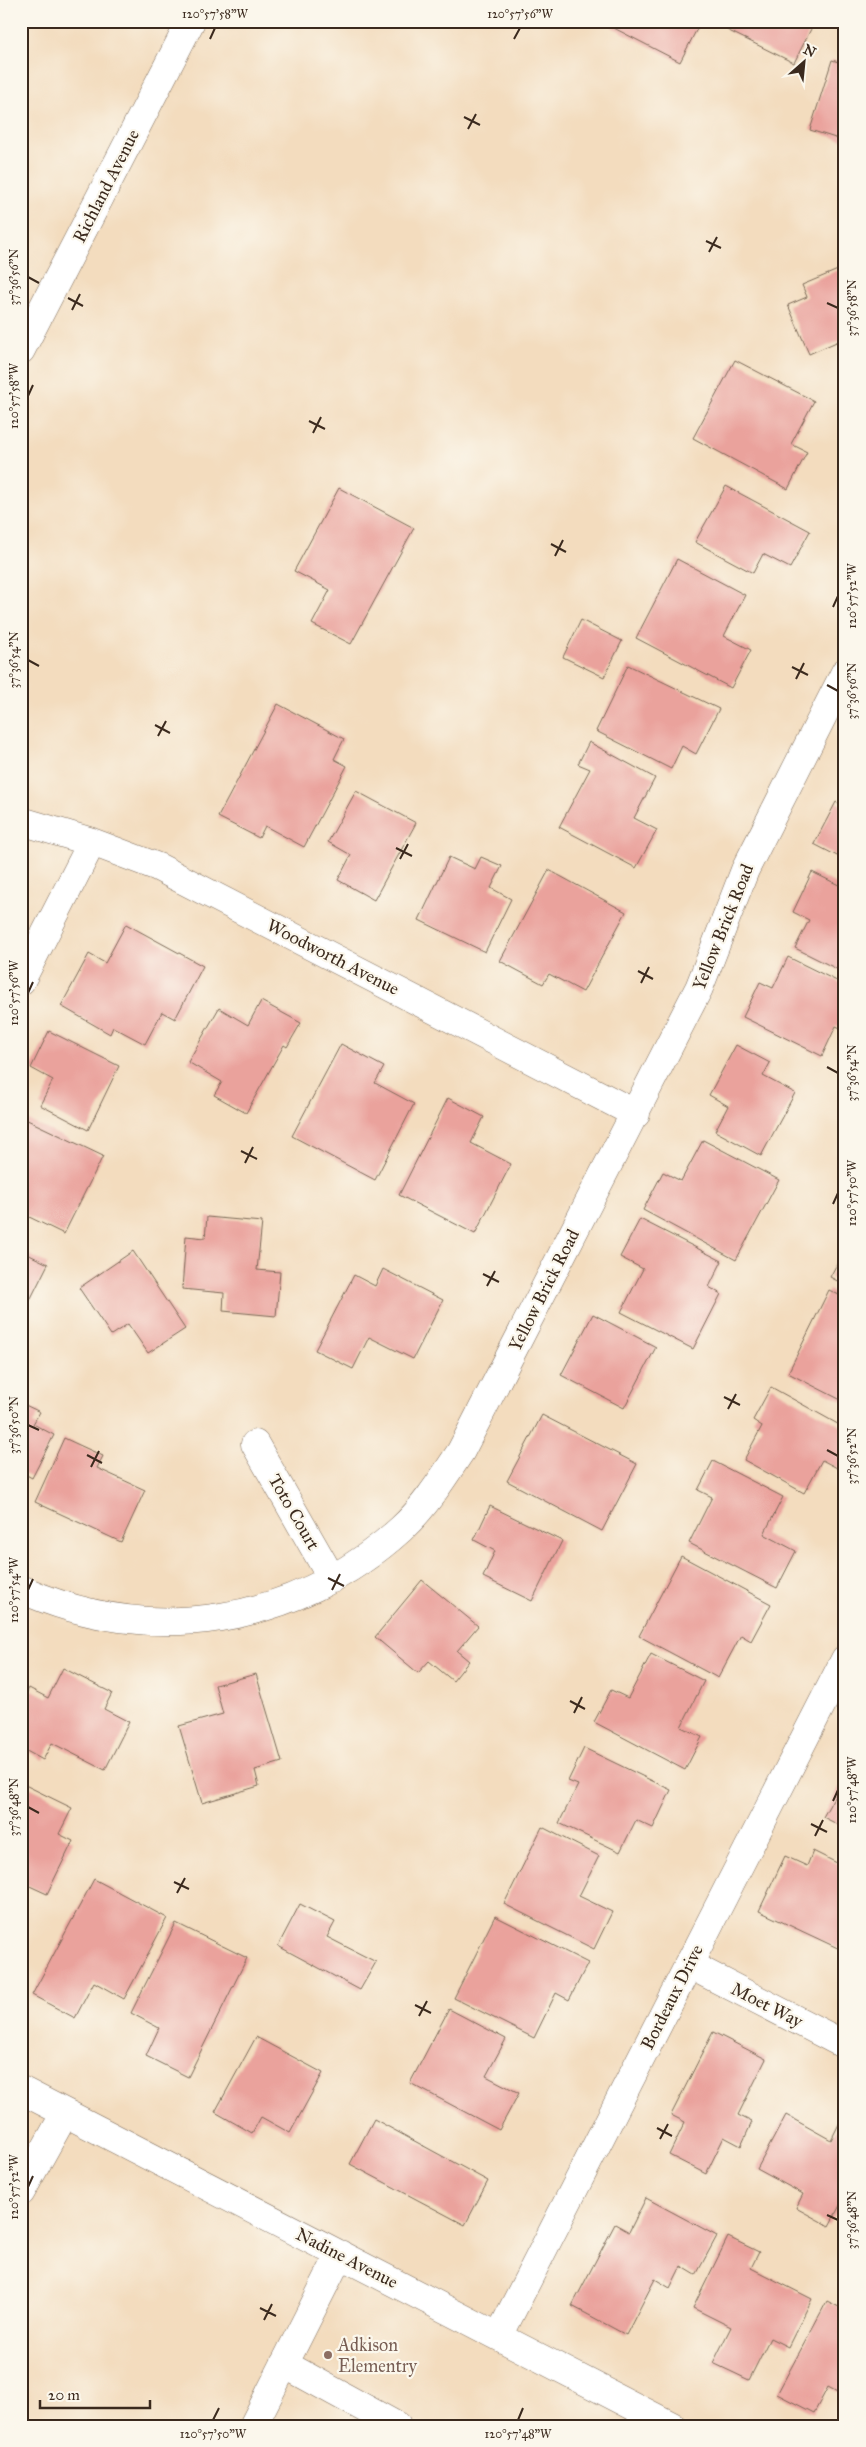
<svg xmlns="http://www.w3.org/2000/svg" width="866" height="2447" font-family="'IM FELL Great Primer',serif">
	<style>
		.building { fill: #eaa29c }
		.lines { fill: none; stroke-linecap: round; stroke-linejoin: round }
		.minor-casing { stroke: #7b6856; stroke-width: 29 }
		.minor { stroke: #fff; stroke-width: 28 }
		.ticks { fill: none; stroke: #3b2a1e; stroke-width: 2 }
		.education-dot { fill: #8d6e63; stroke: #fbf7ec; stroke-width: 2 }
		.labels { text-anchor: middle; dominant-baseline: central; stroke-width: 4.5; stroke-linejoin: round; paint-order: stroke }
		.street-label { font-size: 18px; fill: #3b2a1e; stroke: #fbf7ec }
		.education-label { font-size: 18px; fill: #785e54; stroke: #fbf7ec; text-anchor: start }
		.neatline { fill: none; stroke: #3b2a1e; stroke-width: 2 }
		.ticks-label { font-size: 12px; text-anchor: middle; fill: #3b2a1e }
	</style>
	<rect width="100%" height="100%" fill="#fbf7ec"/>
	<filter id="ink" filterUnits="userSpaceOnUse"><feTurbulence type="fractalNoise" baseFrequency=".02" numOctaves="2"/><feDisplacementMap in="SourceGraphic" scale="10" xChannelSelector="R" yChannelSelector="G"/><feConvolveMatrix kernelMatrix="1 2 1 2 8 2 1 2 1" color-interpolation-filters="sRGB"/></filter>
	<filter id="wash" filterUnits="userSpaceOnUse"><feTurbulence type="fractalNoise" baseFrequency=".0096" numOctaves="4" result="noise"/><feDisplacementMap in="SourceGraphic" scale="20" xChannelSelector="R" yChannelSelector="G"/><feGaussianBlur stdDeviation="1.12" result="paint"/><feColorMatrix in="noise" values="0 0 0 0 0 0 0 0 0 0 0 0 0 0 0 0 0 1.4 0 .05"/><feComposite in="paint" operator="in"/></filter>
	<g filter="url(#wash)">
		<rect width="100%" height="100%" fill="#f3dcbe"/>
		<g id="blocks">
			<path class="building" d="M 615,21 L 701,21 L 680,62 L 612,27 Z
				M 731,21 L 815,21 L 794,63 L 727,30 Z
				M 832,60 L 845,64 L 845,141 L 810,130 Z
				M 845,267 L 845,350 L 841,340 L 809,354 L 788,305 L 807,297 L 802,285 Z
				M 735,360 L 814,401 L 791,444 L 807,452 L 788,489 L 693,438 Z
				M 726,486 L 810,531 L 790,568 L 763,554 L 753,573 L 695,542 Z
				M 339,488 L 414,528 L 351,644 L 312,624 L 330,590 L 294,571 Z
				M 677,559 L 745,595 L 724,636 L 751,650 L 731,688 L 636,638 Z
				M 581,620 L 622,641 L 604,677 L 563,657 Z
				M 628,665 L 719,709 L 696,754 L 682,746 L 671,769 L 596,731 Z
				M 278,704 L 344,739 L 334,759 L 347,766 L 304,847 L 265,826 L 259,838 L 218,817 Z
				M 589,742 L 655,778 L 634,818 L 657,830 L 636,868 L 559,827 L 590,769 L 578,764 Z
				M 356,791 L 416,823 L 374,900 L 338,880 L 351,855 L 328,842 Z
				M 836,802 L 845,807 L 845,860 L 814,844 Z
				M 449,857 L 475,869 L 481,857 L 502,866 L 491,888 L 511,899 L 485,952 L 419,920 Z
				M 549,870 L 626,912 L 583,992 L 549,974 L 543,984 L 500,961 Z
				M 812,872 L 845,888 L 845,973 L 795,948 L 809,920 L 793,912 Z
				M 126,924 L 203,966 L 175,1019 L 162,1012 L 145,1044 L 113,1027 L 110,1034 L 61,1006 L 89,954 L 105,963 Z
				M 788,957 L 845,985 L 845,1030 L 836,1026 L 822,1056 L 743,1017 L 760,982 L 773,988 Z
				M 261,1001 L 301,1023 L 287,1047 L 284,1045 L 246,1113 L 214,1095 L 222,1082 L 188,1062 L 219,1008 L 248,1025 Z
				M 49,1031 L 119,1066 L 88,1130 L 40,1105 L 53,1080 L 31,1068 Z
				M 341,1044 L 384,1067 L 375,1083 L 414,1104 L 375,1180 L 292,1136 Z
				M 736,1045 L 770,1063 L 763,1076 L 795,1093 L 761,1156 L 715,1131 L 728,1106 L 709,1095 Z
				M 448,1098 L 484,1117 L 471,1143 L 511,1164 L 475,1234 L 399,1195 Z
				M 21,1117 L 103,1156 L 64,1234 L 21,1213 Z
				M 703,1140 L 779,1180 L 736,1260 L 643,1210 L 663,1172 L 681,1181 Z
				M 207,1217 L 262,1222 L 257,1270 L 280,1272 L 276,1316 L 223,1311 L 224,1293 L 182,1289 L 186,1236 L 205,1238 Z
				M 640,1219 L 722,1261 L 709,1287 L 721,1294 L 693,1349 L 621,1312 L 643,1269 L 620,1257 Z
				M 845,1249 L 845,1285 L 830,1277 Z
				M 21,1251 L 48,1264 L 21,1318 Z
				M 133,1251 L 185,1329 L 148,1353 L 128,1324 L 111,1335 L 79,1288 Z
				M 383,1269 L 443,1300 L 413,1359 L 369,1337 L 353,1369 L 315,1350 L 354,1275 L 375,1286 Z
				M 829,1290 L 845,1298 L 845,1402 L 788,1373 Z
				M 593,1314 L 656,1347 L 624,1408 L 561,1375 Z
				M 771,1387 L 845,1428 L 845,1458 L 839,1469 L 822,1460 L 804,1493 L 744,1460 L 762,1426 L 753,1420 Z
				M 21,1403 L 40,1412 L 33,1424 L 54,1435 L 32,1478 L 21,1472 Z
				M 542,1415 L 637,1464 L 602,1531 L 507,1481 Z
				M 64,1438 L 103,1456 L 97,1468 L 145,1490 L 121,1542 L 35,1502 Z
				M 713,1461 L 783,1497 L 764,1534 L 796,1551 L 777,1588 L 689,1543 L 712,1497 L 698,1490 Z
				M 490,1506 L 562,1541 L 532,1601 L 483,1577 L 495,1551 L 474,1540 Z
				M 681,1556 L 771,1604 L 751,1641 L 741,1635 L 718,1678 L 639,1636 Z
				M 422,1580 L 478,1626 L 457,1651 L 469,1661 L 453,1681 L 429,1661 L 418,1673 L 375,1637 Z
				M 651,1654 L 704,1681 L 681,1727 L 702,1737 L 685,1770 L 594,1722 L 611,1690 L 628,1698 Z
				M 63,1668 L 112,1693 L 104,1709 L 129,1722 L 105,1770 L 52,1743 L 43,1760 L 21,1748 L 21,1704 L 29,1688 L 48,1698 Z
				M 256,1674 L 282,1762 L 255,1770 L 259,1786 L 202,1803 L 179,1726 L 223,1714 L 215,1685 Z
				M 584,1748 L 671,1790 L 653,1828 L 636,1820 L 620,1852 L 559,1823 L 578,1785 L 568,1781 Z
				M 843,1781 L 845,1782 L 845,1828 L 823,1817 Z
				M 21,1783 L 72,1808 L 59,1834 L 73,1841 L 47,1894 L 21,1882 Z
				M 542,1827 L 599,1856 L 579,1896 L 612,1912 L 594,1949 L 504,1904 Z
				M 813,1851 L 845,1867 L 844,1951 L 759,1911 L 785,1856 L 807,1866 Z
				M 94,1879 L 167,1918 L 124,1999 L 94,1982 L 75,2018 L 32,1995 Z
				M 300,1904 L 335,1922 L 327,1937 L 376,1962 L 360,1990 L 278,1946 Z
				M 495,1916 L 588,1963 L 569,2000 L 556,1993 L 534,2038 L 454,1998 Z
				M 176,1923 L 247,1958 L 188,2077 L 146,2056 L 159,2028 L 131,2013 Z
				M 449,2009 L 506,2039 L 486,2076 L 519,2093 L 499,2130 L 410,2083 Z
				M 713,2032 L 766,2059 L 738,2115 L 752,2122 L 741,2146 L 724,2137 L 706,2174 L 669,2155 L 685,2122 L 671,2115 Z
				M 256,2037 L 323,2073 L 290,2133 L 261,2117 L 252,2133 L 215,2112 Z
				M 786,2115 L 831,2140 L 843,2116 L 845,2117 L 845,2196 L 829,2226 L 796,2208 L 803,2194 L 757,2169 Z
				M 374,2119 L 488,2181 L 465,2225 L 350,2164 Z
				M 646,2198 L 717,2236 L 696,2275 L 681,2266 L 670,2288 L 655,2279 L 626,2335 L 572,2306 L 615,2224 L 629,2232 Z
				M 728,2237 L 759,2252 L 751,2268 L 812,2299 L 788,2347 L 770,2338 L 749,2380 L 713,2363 L 731,2327 L 693,2308 Z
				M 827,2301 L 845,2310 L 845,2396 L 828,2387 L 814,2413 L 777,2394 Z"/>
		</g>
	</g>
	<g filter="url(#ink)">
		<use href="#blocks" fill-opacity="0" stroke="#7b6856" stroke-width="1"/>
		<g class="lines">
			<g class="minor-casing">
				<path id="minor" d="M 21,350 L 191,21
					M 21,821 L 92,842 L 158,867 L 636,1114
					M 21,981 L 92,842
					M 255,1444 L 332,1579
					M 21,1589 C 151,1648 295,1625 401,1529 C 425,1507 443,1478 461,1451 L 699,988 L 745,870 L 845,672
					M 688,1964 L 845,2045
					M 21,2090 L 672,2426
					M 21,2192 L 65,2113
					M 499,2336 L 845,1659
					M 284,2364 L 397,2426
					M 253,2426 L 340,2254"/>
			</g>
			<use href="#minor" class="minor"/>
		</g>
	</g>
	<path class="ticks" d="M 210,39 L 215,28M 514,39 L 520,28M 464,117 L 480,125M 468,129 L 476,114M 706,241 L 721,248M 709,252 L 717,237M 28,277 L 39,283M 68,298 L 83,306M 827,303 L 838,308M 72,310 L 80,294M 28,396 L 33,385M 309,421 L 325,429M 313,433 L 321,417M 551,544 L 566,552M 555,556 L 563,540M 833,607 L 838,596M 28,660 L 39,666M 792,667 L 808,675M 796,679 L 804,663M 827,685 L 838,691M 155,725 L 170,733M 158,736 L 166,721M 396,848 L 412,856M 400,859 L 408,844M 638,971 L 653,979M 641,983 L 649,967M 28,993 L 33,982M 827,1067 L 838,1073M 241,1151 L 257,1159M 245,1163 L 253,1147M 833,1204 L 838,1193M 483,1274 L 499,1282M 487,1286 L 495,1271M 724,1397 L 740,1405M 728,1409 L 736,1394M 28,1425 L 39,1430M 827,1450 L 838,1456M 87,1455 L 102,1463M 91,1467 L 99,1451M 328,1578 L 344,1586M 28,1590 L 33,1579M 332,1590 L 340,1574M 570,1701 L 585,1709M 574,1713 L 582,1697M 833,1801 L 838,1790M 28,1807 L 39,1813M 811,1824 L 827,1832M 815,1836 L 823,1820M 174,1882 L 189,1889M 177,1893 L 185,1878M 415,2005 L 431,2013M 419,2016 L 427,2001M 657,2128 L 672,2136M 660,2139 L 668,2124M 28,2187 L 33,2176M 827,2215 L 838,2220M 260,2308 L 276,2316M 264,2320 L 272,2304M 213,2420 L 219,2408M 518,2420 L 523,2408"/>
	<circle class="education-dot" cx="328" cy="2355" r="5"/>
	<g class="labels">
		<g class="street-label">
			<text transform="translate(106 186) rotate(-63)">Richland Avenue</text>
			<text transform="translate(723 927) rotate(-68)">Yellow Brick Road</text>
			<text transform="translate(333 957) rotate(27)">Woodworth Avenue</text>
			<text transform="translate(544 1290) rotate(-63)">Yellow Brick Road</text>
			<text transform="translate(294 1512) rotate(60)">Toto Court</text>
			<text transform="translate(672 1997) rotate(-63)">Bordeaux Drive</text>
			<text transform="translate(767 2005) rotate(27)">Moet Way</text>
			<text transform="translate(347 2258) rotate(27)">Nadine Avenue</text>
		</g>
		<g class="education-label">
			<text x="338" y="2345">Adkison<tspan x="338" dy="21">Elementry</tspan></text>
		</g>
	</g>
	<rect width="866" height="2447" fill="none" stroke="#fbf7ec" stroke-width="55"/>
	<g transform="translate(804 62) rotate(27)" stroke="#fbf7ec" stroke-width="4" paint-order="stroke">
	<path d="M0-4L9 19L0 12L-9 19Z" fill="#3b2a1e"/>
	<text y="-8" font-size="14" font-weight="bold" text-anchor="middle" fill="#3b2a1e">N</text>
	</g>
	<path d="M40 2400v8h110v-8" fill="none" stroke="#3b2a1e" stroke-width="2.5"/>
	<text x="48" y="2400" font-size="15" fill="#3b2a1e" stroke="#fbf7ec" stroke-width="4" paint-order="stroke">20 m</text>
	<rect x="28" y="28" width="810" height="2392" class="neatline"/>
	<g class="ticks-label">
		<text x="215" y="18">120°57'58"W</text>
		<text x="520" y="18">120°57'56"W</text>
		<text transform="translate(14 277) rotate(-90)" y="4">37°36'56"N</text>
		<text transform="translate(852 308) rotate(-90)" y="4">37°36'58"N</text>
		<text transform="translate(14 396) rotate(-90)" y="4">120°57'58"W</text>
		<text transform="translate(852 596) rotate(-90)" y="4">120°57'52"W</text>
		<text transform="translate(14 660) rotate(-90)" y="4">37°36'54"N</text>
		<text transform="translate(852 691) rotate(-90)" y="4">37°36'56"N</text>
		<text transform="translate(14 993) rotate(-90)" y="4">120°57'56"W</text>
		<text transform="translate(852 1073) rotate(-90)" y="4">37°36'54"N</text>
		<text transform="translate(852 1193) rotate(-90)" y="4">120°57'50"W</text>
		<text transform="translate(14 1425) rotate(-90)" y="4">37°36'50"N</text>
		<text transform="translate(852 1456) rotate(-90)" y="4">37°36'52"N</text>
		<text transform="translate(14 1590) rotate(-90)" y="4">120°57'54"W</text>
		<text transform="translate(852 1790) rotate(-90)" y="4">120°57'48"W</text>
		<text transform="translate(14 1807) rotate(-90)" y="4">37°36'48"N</text>
		<text transform="translate(14 2187) rotate(-90)" y="4">120°57'52"W</text>
		<text transform="translate(852 2220) rotate(-90)" y="4">37°36'48"N</text>
		<text x="213" y="2438">120°57'50"W</text>
		<text x="518" y="2438">120°57'48"W</text>
	</g>
</svg>
